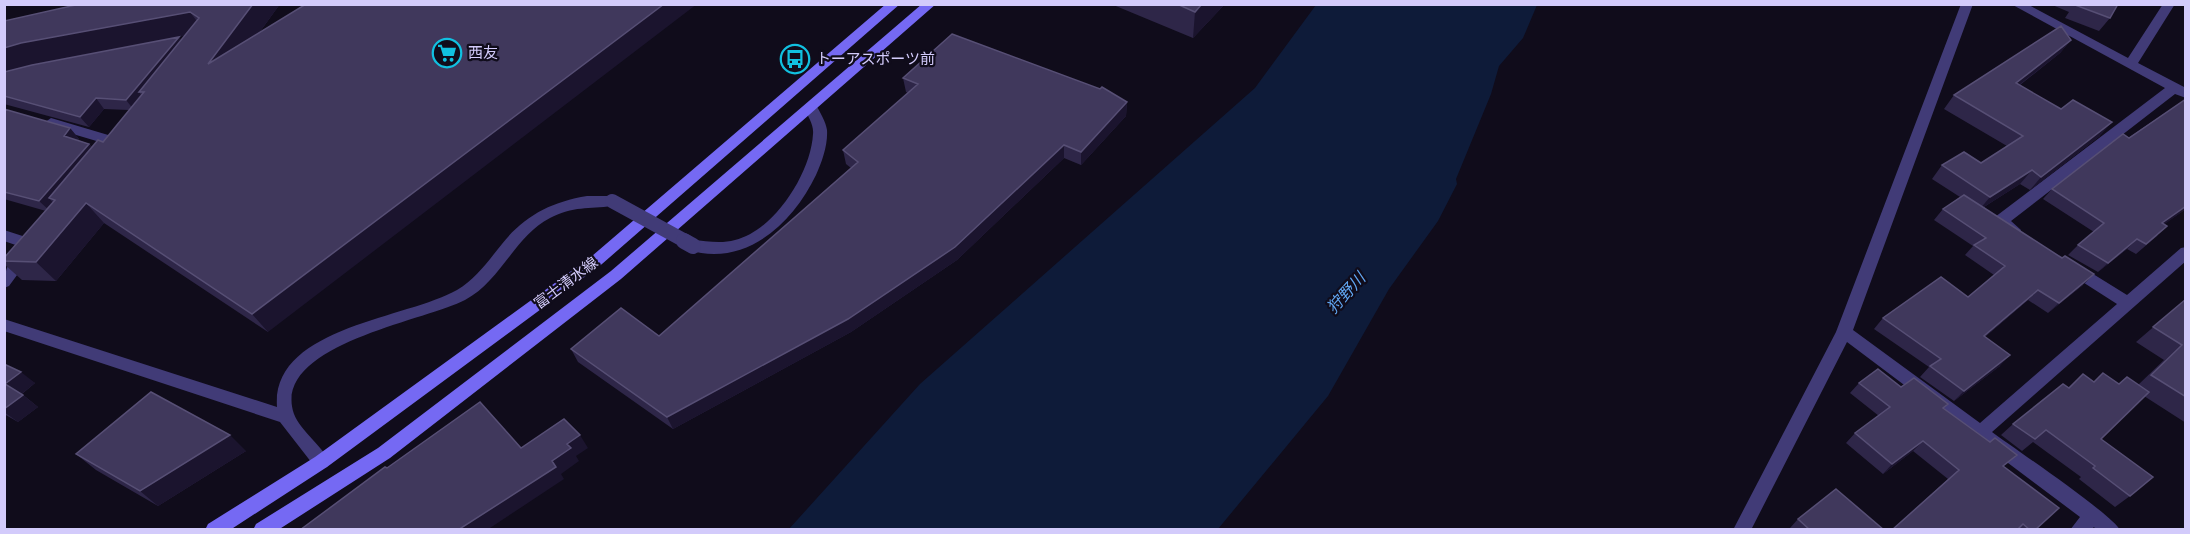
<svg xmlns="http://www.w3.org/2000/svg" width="2190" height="534" font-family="Raleway,'Noto Sans JP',sans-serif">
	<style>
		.water { fill: #0e1b39 }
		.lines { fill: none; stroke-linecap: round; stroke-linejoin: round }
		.minor { fill: #413b77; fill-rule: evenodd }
		.secondary { fill: #7569f3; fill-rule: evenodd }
		.minor-bridge-far1 { stroke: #413b77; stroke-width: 14 }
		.minor-bridge { stroke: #413b77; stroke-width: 16 }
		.wall { fill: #2e2648; fill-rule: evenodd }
		.shaded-wall { fill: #1b142e }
		.building { fill: #40385c; stroke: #574f75; stroke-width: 1.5 }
		.labels { text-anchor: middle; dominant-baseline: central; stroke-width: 4.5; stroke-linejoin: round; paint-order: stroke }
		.poi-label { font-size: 15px; fill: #d3cbfb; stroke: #100c1b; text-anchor: start }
		.street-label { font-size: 15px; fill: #d3cbfb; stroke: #100c1b }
		.water-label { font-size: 16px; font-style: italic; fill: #61a7f3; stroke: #100c1b }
	</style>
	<rect width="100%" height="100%" fill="#100c1b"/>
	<path class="water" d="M 1316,5 L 1537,5 L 1523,38 L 1499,66 L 1491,94 L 1456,179 L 1457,184 L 1438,221 L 1389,289 L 1328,396 L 1218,529 L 789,529 L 920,384 L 1255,88 Z"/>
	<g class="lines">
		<path class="minor" d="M 1961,4 L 1973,4 L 1853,330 L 1980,423 L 2117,304 L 2067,272 L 2064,268 L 2067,264 L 2077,264 L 2127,295 L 2181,248 L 2186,247 L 2186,261 L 1992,432 C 2012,447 2113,515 2120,530 L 2096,530 L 2094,527 L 2091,530 L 2070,530 L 2080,517 L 1847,342 L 1751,530 L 1733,530 L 1836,332 Z
			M 2011,4 L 2027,4 L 2128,58 L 2163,4 L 2175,4 L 2138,63 L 2186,88 L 2186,98 L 2175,94 L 2011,221 L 2021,230 L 2019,234 L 2014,235 L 1995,225 L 1993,221 L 1995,217 L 2165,88 Z
			M 811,103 L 816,105 C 820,112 826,122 827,130 C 828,145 822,162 816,175 C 793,223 746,268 688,250 L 686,246 L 688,242 L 693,240 C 706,241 721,244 735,240 C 774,231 811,173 813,134 C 814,125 808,116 804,108 Z
			M 51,118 L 125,140 L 127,143 L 120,148 L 46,126 L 44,123 Z
			M 587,196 L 612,196 L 619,201 C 617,205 618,205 612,206 C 589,209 573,206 550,218 C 514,237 501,281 465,300 C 425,321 270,345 294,414 C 300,430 322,446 330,462 L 327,467 L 321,469 L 315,467 L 280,422 L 4,331 L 4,319 L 277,407 C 271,327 406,319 457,290 C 476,279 488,261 502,244 C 524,216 551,202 587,196 Z
			M 4,230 L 38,241 L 40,245 L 38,249 L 33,251 L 4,241 Z
			M 24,250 L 29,252 L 31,256 L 9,286 L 4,288 C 4,273 8,255 24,250 Z"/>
		<path class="secondary" d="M 886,4 L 900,4 L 602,264 L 327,467 L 230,530 L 205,530 L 208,524 L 315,457 L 592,256 Z
			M 922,4 L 936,4 L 621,279 L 390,458 L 278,530 L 253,530 L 256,524 L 378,448 L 611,271 Z"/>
		<path class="minor-bridge-far1" d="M 612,201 L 687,242"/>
		<path class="minor-bridge" d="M 684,241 L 693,246"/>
	</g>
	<path class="wall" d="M 280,4 L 259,33 L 268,332 L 104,223 L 56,281 L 22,280 L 4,264 L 4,258 L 46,211 L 4,199 L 4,109 L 70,128 L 79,139 L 78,140 L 89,144 L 92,147 L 103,142 L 129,110 L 104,109 L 89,127 L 4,104 L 4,21 ZM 185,35 L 181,40 L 15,69 L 39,63 Z
		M 1111,4 L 1225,4 L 1193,38 Z
		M 2050,4 L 2118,4 L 2110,18 L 2099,31 L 2065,18 L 2069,12 Z
		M 2071,40 L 2060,53 L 2020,85 L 2100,136 L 2030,190 L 2020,184 L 1984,207 L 2083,285 L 2048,313 L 2028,300 L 1985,337 L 2000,366 L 1954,401 L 1920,377 L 1929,367 L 1874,329 L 1883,318 L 1968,297 L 1994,275 L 1965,255 L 1973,246 L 1934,220 L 1943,209 L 1960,197 L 1932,179 L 1942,165 L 1981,163 L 2007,146 L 1944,109 L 1954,95 Z
		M 903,78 L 1127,102 L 1126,116 L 1081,165 L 1064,158 L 957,260 L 851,332 L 673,429 L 578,362 L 571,349 L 659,336 L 851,168 L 846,164 L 843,150 L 908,93 L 906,92 Z
		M 2186,99 L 2186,209 L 2164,224 L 2157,236 L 2136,254 L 2127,249 L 2098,272 L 2068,255 L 2078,245 L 2094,232 L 2043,199 L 2052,189 Z
		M 2186,299 L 2186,423 L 2144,396 L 2101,439 L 2130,496 L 2115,507 L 2079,479 L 2081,477 L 2033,442 L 2022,451 L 2001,435 L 2013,424 L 2069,387 L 2083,374 L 2093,381 L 2138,385 L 2164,360 L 2136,342 Z
		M 4,364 L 35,383 L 22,394 L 38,407 L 18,422 L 4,414 Z
		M 1859,383 L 1901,387 L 1944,408 L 2003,467 L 2035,530 L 1892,530 L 1948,479 L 1913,451 L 1883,474 L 1846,443 L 1855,433 L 1879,416 L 1850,393 Z
		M 246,451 L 158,506 L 96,470 L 76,454 Z
		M 1798,519 L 1884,530 L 1791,530 L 1790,528 Z"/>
	<path class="shaded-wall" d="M 253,4 L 280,4 L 222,84 L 208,64 Z
		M 664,4 L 697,4 L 268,332 L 252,314 Z
		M 1202,4 L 1225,4 L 1193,38 L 1195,12 Z
		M 190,12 L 205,32 L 39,63 L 4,72 L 4,48 L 21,43 Z
		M 179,37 L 187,47 L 144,92 L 139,92 L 144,99 L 134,110 L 126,100 Z
		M 2071,40 L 2060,53 L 2005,96 L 2016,83 Z
		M 96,98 L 104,109 L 89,127 L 80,117 Z
		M 1127,102 L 1126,116 L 1081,165 L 1081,152 Z
		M 2112,122 L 2100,136 L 2030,190 L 2041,177 Z
		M 70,128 L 79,139 L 73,146 L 64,136 Z
		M 89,144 L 98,154 L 49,198 L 55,205 L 50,211 L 39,201 Z
		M 1064,145 L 1064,158 L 957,260 L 851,332 L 673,429 L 667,417 Z
		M 2032,170 L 2020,184 L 1979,210 L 1990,197 Z
		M 86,203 L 104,223 L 56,281 L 36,262 Z
		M 2186,206 L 2186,209 L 2152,233 L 2162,223 Z
		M 2137,239 L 2127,249 L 2098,272 L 2108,263 Z
		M 2094,274 L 2083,285 L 2048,313 L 2059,303 Z
		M 2038,290 L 2028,300 L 1974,346 L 1984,336 Z
		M 2010,355 L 2000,366 L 1954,401 L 1964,391 Z
		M 21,372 L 35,383 L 19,396 L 5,384 Z
		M 23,395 L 38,407 L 18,422 L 4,412 L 4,409 Z
		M 230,435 L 246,451 L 158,506 L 140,491 Z
		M 580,435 L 588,448 L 576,456 L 579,461 L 561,474 L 564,479 L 487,530 L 458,530 L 552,461 L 567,444 Z
		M 1923,441 L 1913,451 L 1883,474 L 1892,464 Z"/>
	<path class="building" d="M 80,4 L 253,4 L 208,64 L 306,4 L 664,4 L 252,314 L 86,203 L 36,262 L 4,261 L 4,258 L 55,200 L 49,198 L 98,140 L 103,142 L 144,92 L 139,92 L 199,18 L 190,12 L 21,43 L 4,48 L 4,21 Z
		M 1177,4 L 1202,4 L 1195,12 Z
		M 2075,4 L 2118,4 L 2110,18 L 2075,5 Z
		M 2061,26 L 2071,40 L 2016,83 L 2061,109 L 2073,100 L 2112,122 L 2041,177 L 2032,170 L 1990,197 L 1942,165 L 1964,152 L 1981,163 L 2023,136 L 1954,95 Z
		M 952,34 L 1100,89 L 1102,87 L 1127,102 L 1081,152 L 1064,145 L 955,247 L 848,319 L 667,417 L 571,349 L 621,308 L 659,336 L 858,162 L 843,150 L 918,84 L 903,78 Z
		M 179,37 L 126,100 L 96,98 L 80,117 L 4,96 L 4,72 L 32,65 Z
		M 2186,99 L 2186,206 L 2162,223 L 2167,226 L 2146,244 L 2137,239 L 2108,263 L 2078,245 L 2104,223 L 2052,189 L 2123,134 L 2129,138 Z
		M 4,109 L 70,128 L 64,136 L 89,144 L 39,201 L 4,192 Z
		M 1964,195 L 2062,258 L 2065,256 L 2094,274 L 2059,303 L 2038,290 L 1984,336 L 2010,355 L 1964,391 L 1930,366 L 1941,359 L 1883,318 L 1941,277 L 1968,297 L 2005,266 L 1974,245 L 1986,238 L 1943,209 Z
		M 2186,299 L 2186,397 L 2151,375 L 2182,345 L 2153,327 Z
		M 4,364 L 21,372 L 5,384 L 23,395 L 4,409 Z
		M 1878,369 L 1901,387 L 1914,378 L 1948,404 L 1943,408 L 1983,437 L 1990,442 L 1995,438 L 2017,455 L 2003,466 L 2059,508 L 2035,530 L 2030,530 L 2023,524 L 2017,530 L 1892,530 L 1959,470 L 1923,441 L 1892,464 L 1855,433 L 1890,407 L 1859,383 Z
		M 2103,373 L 2119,384 L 2127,377 L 2149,392 L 2101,439 L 2153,477 L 2130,496 L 2093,468 L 2095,466 L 2046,430 L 2035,439 L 2013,424 L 2063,384 L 2069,388 L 2083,374 L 2094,382 Z
		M 151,392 L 230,435 L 140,491 L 76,454 Z
		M 480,402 L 521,448 L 564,419 L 580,435 L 567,444 L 571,448 L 552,461 L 556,467 L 458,530 L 300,530 L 385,467 L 387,468 Z
		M 1836,489 L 1884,530 L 1810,530 L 1798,519 Z"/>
	<defs>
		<g id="supermarket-ring" transform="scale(1.5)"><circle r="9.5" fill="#100c1b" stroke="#11c0e0" stroke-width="1.5"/><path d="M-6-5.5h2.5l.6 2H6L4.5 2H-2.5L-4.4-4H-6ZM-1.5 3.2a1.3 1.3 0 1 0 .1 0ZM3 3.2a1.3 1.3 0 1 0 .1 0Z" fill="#11c0e0"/></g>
		<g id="bus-ring" transform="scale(1.5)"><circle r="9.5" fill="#100c1b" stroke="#11c0e0" stroke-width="1.5"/><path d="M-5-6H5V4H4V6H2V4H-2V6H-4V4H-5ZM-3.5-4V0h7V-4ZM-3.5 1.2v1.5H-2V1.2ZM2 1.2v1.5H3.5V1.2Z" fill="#11c0e0"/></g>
	</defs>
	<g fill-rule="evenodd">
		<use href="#supermarket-ring" x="447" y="53"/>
		<use href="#bus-ring" x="795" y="59"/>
	</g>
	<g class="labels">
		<g class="poi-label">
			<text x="468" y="53">西友</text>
			<text x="816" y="59">トーアスポーツ前</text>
		</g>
		<g class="street-label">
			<text transform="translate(566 283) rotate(-37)">富士清水線</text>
		</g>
		<g class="water-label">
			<text transform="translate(1346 293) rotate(-48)">狩野川</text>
		</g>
	</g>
	<rect width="2190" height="534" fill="none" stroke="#d3cbfb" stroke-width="12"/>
</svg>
